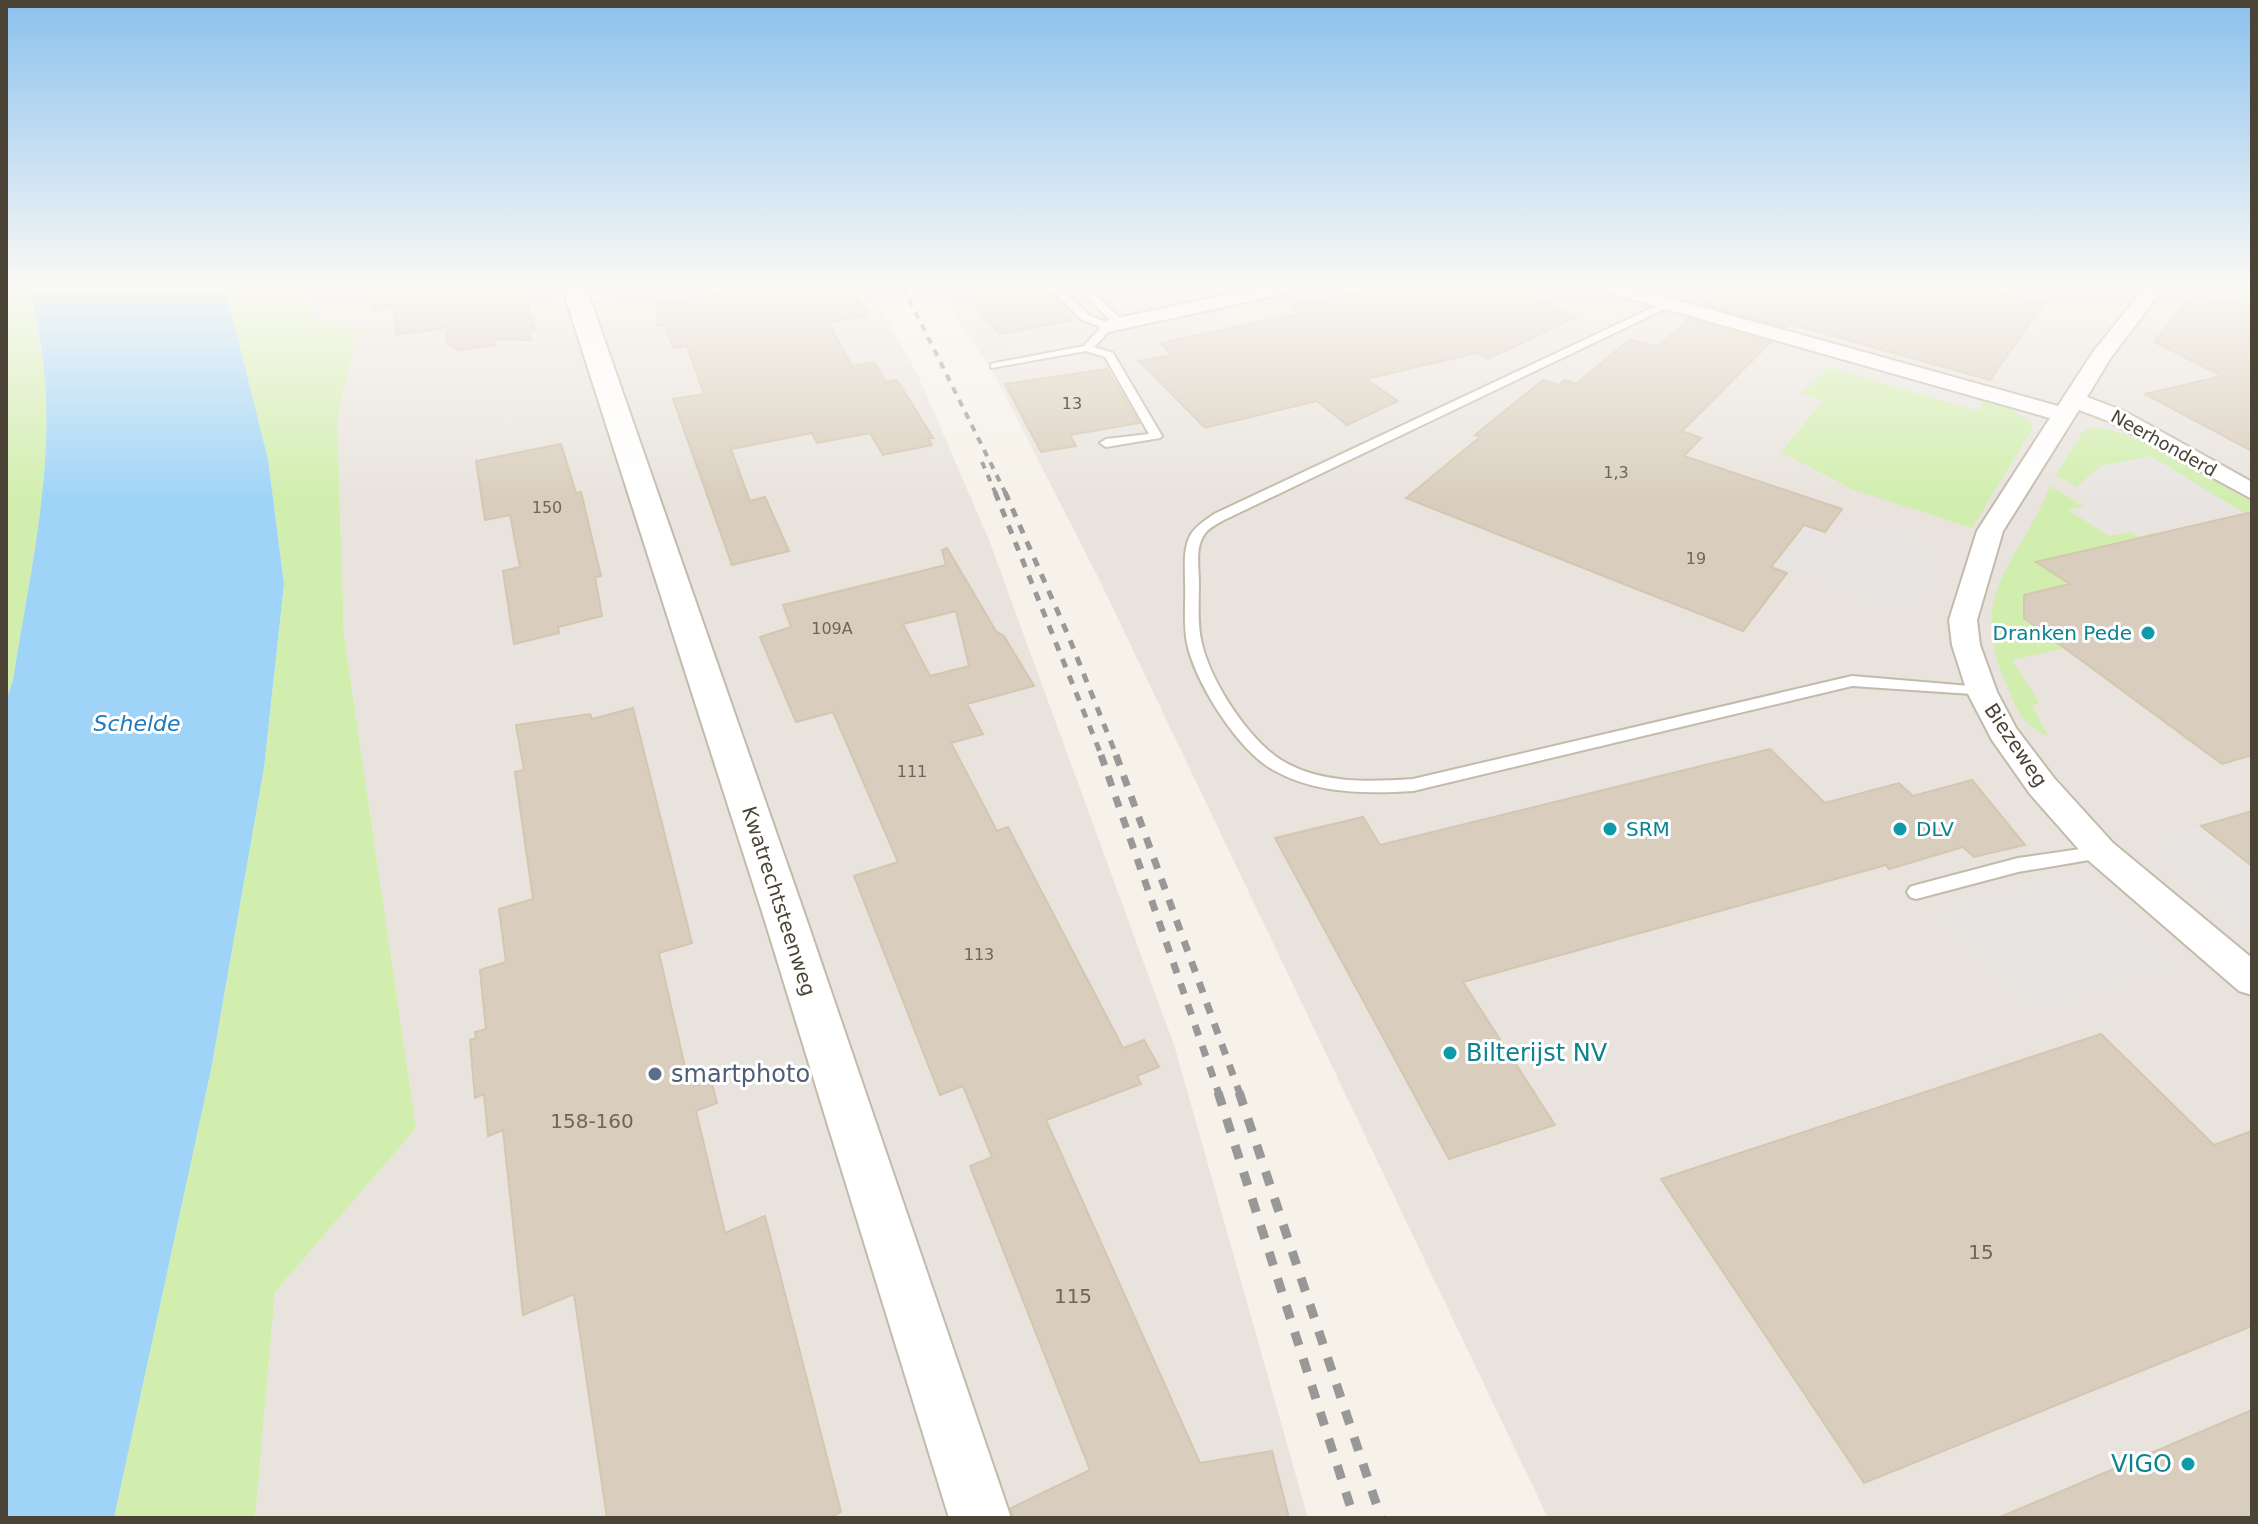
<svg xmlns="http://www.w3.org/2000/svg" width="2258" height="1524" font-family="'DejaVu Sans',sans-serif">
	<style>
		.industrial { fill: #e8e3dd }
		.green { fill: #d1eeae }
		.parking { fill: #e7e4e1 }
		.water { fill: #9fd4f8 }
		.building { fill: #d9cebd; stroke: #d5c6af; stroke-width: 2; fill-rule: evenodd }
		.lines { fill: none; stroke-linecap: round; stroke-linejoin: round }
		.service-casing { stroke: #c3baaa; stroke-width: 4 }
		.minor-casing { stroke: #c3baaa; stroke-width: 4 }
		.tertiary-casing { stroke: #c3baaa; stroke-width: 4 }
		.service { fill: #fff; fill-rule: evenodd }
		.minor { fill: #fff; fill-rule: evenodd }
		.tertiary { fill: #fff; fill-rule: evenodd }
		.rail-far3 { stroke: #989898; stroke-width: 4; stroke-dasharray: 7 7; stroke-linecap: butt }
		.rail-far2 { stroke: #989898; stroke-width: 5; stroke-dasharray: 9 9; stroke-linecap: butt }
		.rail-far1 { stroke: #989898; stroke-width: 7; stroke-dasharray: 11 11; stroke-linecap: butt }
		.rail { stroke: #989898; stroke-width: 9; stroke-dasharray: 14 14; stroke-linecap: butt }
		.culture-dot { fill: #0f9aa8; stroke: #fff; stroke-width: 3 }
		.service-dot { fill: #5c6f8a; stroke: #fff; stroke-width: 3 }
		.labels { text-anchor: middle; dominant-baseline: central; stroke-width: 6; stroke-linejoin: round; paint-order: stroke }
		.number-label { font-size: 16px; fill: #6e6658 }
		.far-street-label { font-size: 18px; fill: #4b4336; stroke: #fff }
		.culture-label { font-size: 20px; fill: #0d838f; stroke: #fff; text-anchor: start }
		.street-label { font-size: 20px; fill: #4b4336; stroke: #fff }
		.near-number-label { font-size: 20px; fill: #6e6658 }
		.water-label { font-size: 22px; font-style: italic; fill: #217abb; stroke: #fff }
		.near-culture-label { font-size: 24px; fill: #0d838f; stroke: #fff; text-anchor: start }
		.near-service-label { font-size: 24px; fill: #4e5e75; stroke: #fff; text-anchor: start }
	</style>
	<rect width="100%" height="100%" fill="#f6f2e9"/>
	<path class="industrial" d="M 296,287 L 554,287 L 560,305 L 673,287 L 868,287 L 917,373 L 989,540 L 1175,1048 L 1308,1518 L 255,1518 L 275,1292 L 416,1128 L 344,635 L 337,417 L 358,330 L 318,321 Z
		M 935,287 L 2252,287 L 2252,1518 L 1548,1518 L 1100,581 L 993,372 Z"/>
	<path class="green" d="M 6,287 L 27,287 L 29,292 C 34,319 43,348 45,376 C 53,478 29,580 13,680 L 6,701 Z
		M 225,287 L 296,287 L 318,321 L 358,330 L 337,417 L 344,635 L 416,1128 L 275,1292 L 255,1518 L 114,1518 L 211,1070 L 264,768 L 284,584 L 268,459 Z
		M 1829,367 L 1977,411 L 1984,402 L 2010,409 L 2031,422 L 2032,429 L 1972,528 L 1852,489 L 1781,452 L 1823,401 L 1801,393 Z
		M 2093,428 C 2141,430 2209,479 2252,502 L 2252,516 L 2236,508 L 2101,466 L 2076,487 L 2056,475 L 2084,430 Z
		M 2050,486 L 2084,507 L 2070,510 L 2109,536 L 2129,532 L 2140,537 L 2037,562 L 2070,584 L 2024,595 L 2024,618 L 2065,648 L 2012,660 L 2039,703 L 2032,706 L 2049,737 C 2019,721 2018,712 2005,681 C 1966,591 2021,561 2050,486 Z"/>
	<path class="parking" d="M 1146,287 L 1167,287 L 1184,301 L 1120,313 L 1102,294 Z
		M 1062,341 L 1078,363 L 996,377 L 983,357 Z
		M 1835,359 L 1984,402 L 1977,411 L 1829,367 Z
		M 1143,423 L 1161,449 L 1107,457 L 1094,431 Z
		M 2151,456 L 2236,508 L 2109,536 L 2068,510 L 2084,507 L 2076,487 L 2101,466 Z
		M 1868,518 L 1921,536 L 1914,548 L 1943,557 L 1917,615 L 1906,611 L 1903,615 L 1811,580 L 1812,576 L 1777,562 L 1808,525 L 1835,534 L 1840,524 L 1861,530 Z
		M 2201,826 L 2252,866 L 2252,935 L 2146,845 Z
		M 2074,872 L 2181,966 L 2036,1011 L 1934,910 Z"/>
	<path class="water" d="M 27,287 L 225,287 L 268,459 L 284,584 L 264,768 L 211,1070 L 114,1518 L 6,1518 L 6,701 L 13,680 C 33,551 69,415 27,287 Z"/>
	<path class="building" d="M 364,287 L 523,287 L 535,329 L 529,332 L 531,340 L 495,339 L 495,345 L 459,350 L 447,343 L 446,328 L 396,335 L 394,306 L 375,310 Z
		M 759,287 L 851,287 L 869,315 L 828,322 L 852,366 L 874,362 L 886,382 L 897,380 L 933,438 L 928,438 L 932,445 L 883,455 L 870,433 L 817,443 L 812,433 L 731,449 L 750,501 L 765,497 L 789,551 L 732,565 L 673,399 L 704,394 L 687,346 L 673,348 L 665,325 L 658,326 L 657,303 Z
		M 959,287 L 1046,287 L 1070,312 L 1066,313 L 1072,320 L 1000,334 Z
		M 1384,287 L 1512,287 L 1577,317 L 1488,359 L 1476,353 L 1366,379 L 1398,401 L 1347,425 L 1317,401 L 1205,428 L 1139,361 L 1172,355 L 1160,343 L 1300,313 L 1290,306 Z
		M 1726,287 L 1979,287 L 2044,303 L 1990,380 L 1790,324 L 1786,327 L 1705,305 Z
		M 2192,295 L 2252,307 L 2252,451 L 2145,394 L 2222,376 L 2154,342 Z
		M 1689,319 L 1771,342 L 1682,431 L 1701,438 L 1684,456 L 1842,509 L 1825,532 L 1804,525 L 1771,567 L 1787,573 L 1743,631 L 1406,498 L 1480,437 L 1475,435 L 1543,380 L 1559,385 L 1565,380 L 1576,384 L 1630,339 L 1657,347 Z
		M 1107,369 L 1139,423 L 1070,435 L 1076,446 L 1041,452 L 1005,384 Z
		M 561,444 L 576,493 L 581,492 L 601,576 L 595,577 L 602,616 L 558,627 L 559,633 L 514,644 L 503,571 L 520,567 L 510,515 L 485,520 L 476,461 Z
		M 2252,512 L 2252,755 L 2222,764 L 2024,618 L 2024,595 L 2070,584 L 2036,562 Z
		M 947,548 L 996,631 L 1004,636 L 1034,686 L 967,704 L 983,734 L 951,743 L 997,831 L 1008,827 L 1123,1048 L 1144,1040 L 1159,1067 L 1137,1076 L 1141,1084 L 1046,1120 L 1200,1463 L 1272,1451 L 1289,1518 L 1014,1518 L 1011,1508 L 1090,1470 L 970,1166 L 992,1157 L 963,1086 L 940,1095 L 854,876 L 898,862 L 833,712 L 796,722 L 760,637 L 791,627 L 783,605 L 946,565 L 942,550 ZM 956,611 L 969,666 L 930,676 L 903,624 Z
		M 633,708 L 692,943 L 659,953 L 685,1067 L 690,1066 L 694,1086 L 711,1080 L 717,1103 L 696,1111 L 725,1233 L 765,1216 L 841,1512 L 829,1518 L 607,1518 L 574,1294 L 523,1315 L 503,1130 L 488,1136 L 484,1094 L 475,1098 L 470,1040 L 476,1038 L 475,1032 L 486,1029 L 480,970 L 506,962 L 499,909 L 533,899 L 515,772 L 524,770 L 516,725 L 590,714 L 592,719 Z
		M 1770,749 L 1825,803 L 1899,783 L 1913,796 L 1972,780 L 2025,845 L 1974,857 L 1963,847 L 1889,869 L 1886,865 L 1463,982 L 1555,1125 L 1449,1159 L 1275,838 L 1363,817 L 1380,845 Z
		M 2252,811 L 2252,866 L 2201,826 Z
		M 2101,1034 L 2214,1145 L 2252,1131 L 2252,1326 L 1864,1483 L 1661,1179 Z
		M 2252,1410 L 2252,1518 L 1998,1518 Z"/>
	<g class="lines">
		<g class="service-casing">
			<path id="service" d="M 1049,287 L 1059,287 L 1090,316 L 1112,324 L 1112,328 L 1094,347 L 1113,353 L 1162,436 L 1160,438 L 1106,447 L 1100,443 L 1106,439 L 1149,434 L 1105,357 L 1086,351 L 991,368 L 991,364 L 995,363 L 1084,346 L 1101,327 L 1082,320 Z
				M 1077,287 L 1087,287 L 1123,321 L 1123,325 L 1115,325 Z
				M 1669,300 L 1673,301 L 1673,305 L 1224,520 C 1217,524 1208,528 1204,535 C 1195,548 1199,568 1199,583 C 1199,603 1197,625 1202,644 C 1211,682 1248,739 1281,760 C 1320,784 1369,782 1413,779 L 1852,676 L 1982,687 L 1990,692 L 1987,695 L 1852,686 L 1413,791 C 1365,794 1313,794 1270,768 C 1236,747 1195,682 1187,643 C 1183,623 1186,602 1185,582 C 1185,565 1183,548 1191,534 C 1197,525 1206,520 1214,514 Z
				M 2101,846 L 2107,847 L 2110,852 L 2107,857 L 2018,872 L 1916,899 L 1910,897 L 1907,892 L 1910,887 L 1916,885 L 2018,858 Z"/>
		</g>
		<g class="minor-casing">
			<path id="minor" d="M 1263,287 L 1298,287 L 1288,293 L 1108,332 L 1098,326 L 1108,320 Z
				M 1600,287 L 1629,287 L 2058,406 L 2093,352 L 2145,287 L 2164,287 L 2110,359 L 2087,397 L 2124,411 L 2252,482 L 2252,499 L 2108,421 L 2079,410 L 2003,531 L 1977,620 L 1980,645 L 1997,692 L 2016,728 L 2054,778 L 2113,843 L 2252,958 L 2252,995 L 2239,991 L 2089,861 L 2030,794 L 1992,740 L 1967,692 L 1952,645 L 1949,620 L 1977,531 L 2050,418 L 1602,291 Z"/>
		</g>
		<g class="tertiary-casing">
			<path id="tertiary" d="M 562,287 L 586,287 L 806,918 L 1011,1518 L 949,1518 L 764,918 Z"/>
		</g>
		<use href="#service" class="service"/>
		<use href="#minor" class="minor"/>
		<use href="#tertiary" class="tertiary"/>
		<path class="rail-far3" d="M 903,287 L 1006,494
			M 982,462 L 996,494"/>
		<path class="rail-far2" d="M 995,492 L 1102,757
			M 1005,492 L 1068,635 L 1117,757"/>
		<path class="rail-far1" d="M 1101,755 L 1219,1094
			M 1116,755 L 1240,1094"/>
		<path class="rail" d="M 1218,1092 L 1354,1518
			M 1239,1092 L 1381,1518"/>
	</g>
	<linearGradient id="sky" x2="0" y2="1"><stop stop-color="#8bc1ee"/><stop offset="0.57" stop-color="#fbf9f5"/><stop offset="1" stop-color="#fbf9f5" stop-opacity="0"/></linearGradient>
	<rect width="2258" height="500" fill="url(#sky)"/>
	<g class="culture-dot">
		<circle cx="2148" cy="633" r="8"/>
		<circle cx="1610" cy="829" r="8"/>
		<circle cx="1900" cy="829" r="8"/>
		<circle cx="1450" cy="1053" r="8"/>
		<circle cx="2188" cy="1464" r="8"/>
	</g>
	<circle class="service-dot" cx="655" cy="1074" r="8"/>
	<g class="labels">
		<g class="number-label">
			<text x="1072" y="403">13</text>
			<text x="1616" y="472">1,3</text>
			<text x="547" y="507">150</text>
			<text x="1696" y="558">19</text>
			<text x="832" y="628">109A</text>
			<text x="912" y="771">111</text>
			<text x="979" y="954">113</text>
		</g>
		<g class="far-street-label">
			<text transform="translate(2164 443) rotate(29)">Neerhonderd</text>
		</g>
		<g class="culture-label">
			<text x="2132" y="633" text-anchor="end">Dranken Pede</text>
			<text x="1626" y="829">SRM</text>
			<text x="1916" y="829">DLV</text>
		</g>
		<g class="street-label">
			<text transform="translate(2016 745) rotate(56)">Biezeweg</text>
			<text transform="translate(779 901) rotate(72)">Kwatrechtsteenweg</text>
		</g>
		<g class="near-number-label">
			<text x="592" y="1121">158-160</text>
			<text x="1981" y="1252">15</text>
			<text x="1073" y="1296">115</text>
		</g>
		<g class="water-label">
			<text x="137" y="723">Schelde</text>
		</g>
		<g class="near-culture-label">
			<text x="1466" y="1053">Bilterijst NV</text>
			<text x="2172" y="1464" text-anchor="end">VIGO</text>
		</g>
		<g class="near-service-label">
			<text x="671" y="1074">smartphoto</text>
		</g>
	</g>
	<rect width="2258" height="1524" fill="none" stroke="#4b4336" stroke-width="16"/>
</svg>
